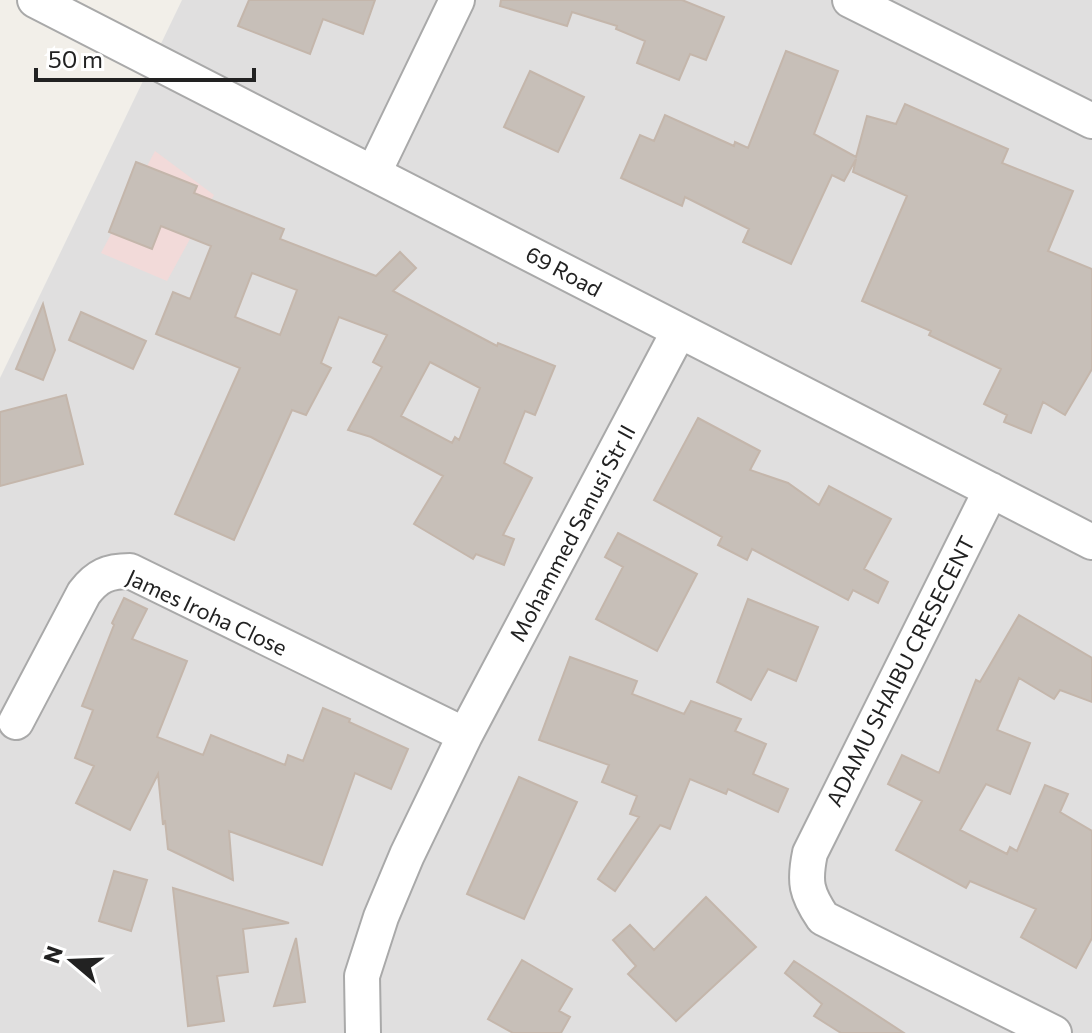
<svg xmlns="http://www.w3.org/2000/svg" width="1092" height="1033" font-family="Commissioner,sans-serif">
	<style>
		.residential { fill: #e0dfdf }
		.commercial { fill: #f2dad9 }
		.building { fill: #c7bfb8; stroke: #c4b6ab; stroke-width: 2; fill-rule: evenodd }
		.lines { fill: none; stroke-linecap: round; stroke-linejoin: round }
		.minor-casing { stroke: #a9a9a9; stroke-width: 38 }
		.minor { stroke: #fff; stroke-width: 34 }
		.labels { text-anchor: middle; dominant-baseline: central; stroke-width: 6; stroke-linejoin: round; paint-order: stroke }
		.street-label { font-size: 22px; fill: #222; stroke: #fff }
	</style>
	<rect width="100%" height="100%" fill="#f2efe9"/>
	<path class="residential" d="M 182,0 L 1092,0 L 1092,1033 L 0,1033 L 0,378 Z"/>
	<path class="commercial" d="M 155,151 L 214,195 L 167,281 L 101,253 Z"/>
	<path class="building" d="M 249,0 L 375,0 L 363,34 L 323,19 L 310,54 L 238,26 Z
		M 501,0 L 682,0 L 724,17 L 706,60 L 690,54 L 679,80 L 637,63 L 645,41 L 616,29 L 617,26 L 572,12 L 567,26 L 500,6 Z
		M 786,51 L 838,71 L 814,134 L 856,157 L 867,116 L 896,124 L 905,104 L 1008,149 L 1002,163 L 1073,191 L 1048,251 L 1092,269 L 1092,369 L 1065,415 L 1043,402 L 1031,433 L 1004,422 L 1007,415 L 984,404 L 1001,369 L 929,335 L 931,331 L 862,301 L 907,196 L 853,172 L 856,159 L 844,181 L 832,175 L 791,264 L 743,242 L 749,229 L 685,197 L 682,206 L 621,178 L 640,135 L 654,141 L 665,115 L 734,146 L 735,142 L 748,148 Z
		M 530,71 L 584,97 L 558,152 L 504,127 Z
		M 136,162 L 197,186 L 194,193 L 284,229 L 280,239 L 376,276 L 400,252 L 416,268 L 393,291 L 497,346 L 498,343 L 555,366 L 535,415 L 525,411 L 504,463 L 532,478 L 503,535 L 514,539 L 504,565 L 476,554 L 473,559 L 414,524 L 443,476 L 371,437 L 348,430 L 382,367 L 373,362 L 387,335 L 339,317 L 321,363 L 331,368 L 306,415 L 292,410 L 234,540 L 175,514 L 240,368 L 156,334 L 173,292 L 190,299 L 211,246 L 161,226 L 152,249 L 109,232 ZM 252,273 L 297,290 L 280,335 L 235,317 ZM 430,362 L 480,388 L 459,440 L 455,437 L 452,443 L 401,416 Z
		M 43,304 L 55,350 L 43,380 L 16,369 Z
		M 81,312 L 146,341 L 133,369 L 69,340 Z
		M 66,395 L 83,464 L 0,486 L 0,412 Z
		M 698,418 L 760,451 L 750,470 L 788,483 L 819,505 L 829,486 L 891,519 L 864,569 L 888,582 L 878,603 L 853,590 L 848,600 L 752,549 L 747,560 L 718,545 L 722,537 L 654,500 Z
		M 618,533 L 697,574 L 657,651 L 596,619 L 623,567 L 605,557 Z
		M 124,598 L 147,609 L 132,639 L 187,661 L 157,737 L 203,755 L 211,735 L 285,765 L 288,755 L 303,761 L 323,708 L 350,719 L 349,722 L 408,749 L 391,789 L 355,773 L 322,865 L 229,831 L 233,880 L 168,849 L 165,820 L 163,825 L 158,774 L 130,830 L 76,803 L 94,766 L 75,758 L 93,710 L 82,706 L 114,625 L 112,623 Z
		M 748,599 L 818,627 L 796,681 L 768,669 L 751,700 L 717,682 Z
		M 1019,615 L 1092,658 L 1092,702 L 1060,690 L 1054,699 L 1019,678 L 997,730 L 1030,743 L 1010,794 L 986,784 L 960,830 L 1007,854 L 1010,847 L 1017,851 L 1045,785 L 1068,794 L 1060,812 L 1092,831 L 1092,938 L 1076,968 L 1021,937 L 1036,909 L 970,881 L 966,888 L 896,850 L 922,801 L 888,784 L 902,755 L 939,773 L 976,680 L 980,682 Z
		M 570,657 L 637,681 L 632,694 L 684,714 L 691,701 L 741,719 L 735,731 L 766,744 L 753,774 L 788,789 L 778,812 L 728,789 L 726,794 L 690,779 L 670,829 L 660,825 L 615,891 L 598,879 L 639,817 L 630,814 L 637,796 L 602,782 L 609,765 L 539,740 Z
		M 519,777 L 577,802 L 524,919 L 467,894 Z
		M 114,871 L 147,880 L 131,931 L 99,921 Z
		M 173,888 L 289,923 L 243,929 L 248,972 L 217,976 L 224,1021 L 188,1026 Z
		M 706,897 L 756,947 L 676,1021 L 628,974 L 636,966 L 613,940 L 630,925 L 654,950 Z
		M 296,938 L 305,1002 L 274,1006 Z
		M 522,960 L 572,989 L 559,1011 L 570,1017 L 561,1033 L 513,1033 L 488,1019 Z
		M 794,961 L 904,1033 L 841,1033 L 814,1016 L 822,1004 L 785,973 Z"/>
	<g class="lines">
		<g class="minor-casing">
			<path id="minor" d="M 35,0 L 1092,542
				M 850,0 L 1092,121
				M 374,172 L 457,0
				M 991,490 L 810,853 C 804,882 806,893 823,918 L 1054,1033
				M 16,722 L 84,593 C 97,576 108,571 130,571 L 465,735
				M 363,1033 L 362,976 L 381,917 L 407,855 L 465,735 L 679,331"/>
		</g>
		<use href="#minor" class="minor"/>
	</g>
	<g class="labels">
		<g class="street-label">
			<text transform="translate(564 271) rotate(28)">69 Road</text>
			<text transform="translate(572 533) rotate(-62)">Mohammed Sanusi Str II</text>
			<text transform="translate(207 612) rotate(25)">James Iroha Close</text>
			<text transform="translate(900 671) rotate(-63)">ADAMU SHAIBU CRESECENT</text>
		</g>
	</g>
	<g transform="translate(72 961) rotate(289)" stroke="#ffffff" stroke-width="6" paint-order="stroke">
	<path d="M0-6L14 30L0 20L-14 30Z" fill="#222222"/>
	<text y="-12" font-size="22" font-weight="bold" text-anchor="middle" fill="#222222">N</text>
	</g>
	<path d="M36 68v12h218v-12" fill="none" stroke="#222222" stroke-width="4"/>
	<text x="48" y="68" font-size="24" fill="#222222" stroke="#ffffff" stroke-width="6" paint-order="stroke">50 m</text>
</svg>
